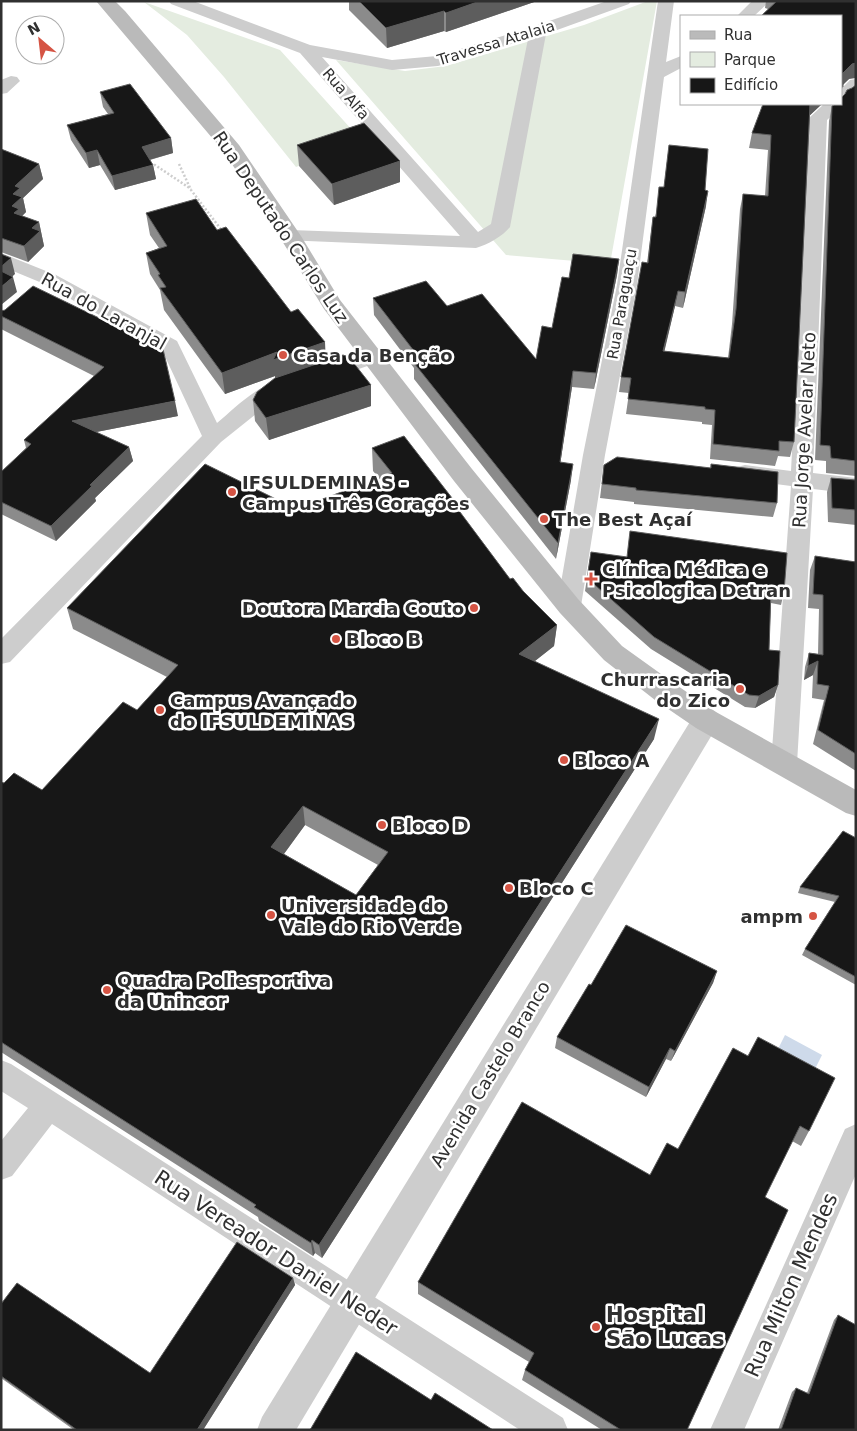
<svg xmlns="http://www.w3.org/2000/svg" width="857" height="1431" font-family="'DejaVu Sans',sans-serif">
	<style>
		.green { fill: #e4ece0 }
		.water { fill: #cedaea }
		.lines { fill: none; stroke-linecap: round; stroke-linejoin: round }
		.path { stroke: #cdcdcd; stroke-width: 2.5; stroke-dasharray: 2 2; stroke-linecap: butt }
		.minor { fill: #cdcdcd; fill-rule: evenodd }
		.tertiary { fill: #cdcdcd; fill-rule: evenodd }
		.secondary { fill: #bababa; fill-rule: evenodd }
		.wall { fill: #8b8b8b; fill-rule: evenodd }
		.shaded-wall { fill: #5d5d5d }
		.building { fill: #171717; stroke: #5d5d5d; fill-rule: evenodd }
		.poi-dot { fill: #d55444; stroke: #fff; stroke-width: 2 }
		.labels { text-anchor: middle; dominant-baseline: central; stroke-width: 5; stroke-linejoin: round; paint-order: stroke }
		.far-street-label { font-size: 15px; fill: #303030; stroke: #fff }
		.street-label { font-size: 18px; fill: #303030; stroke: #fff }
		.poi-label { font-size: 18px; font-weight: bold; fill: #303030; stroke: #fff; text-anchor: start }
		.near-street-label { font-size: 21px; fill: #303030; stroke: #fff }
		.near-poi-label { font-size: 21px; font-weight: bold; fill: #303030; stroke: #fff; text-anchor: start }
	</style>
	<rect width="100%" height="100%" fill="#fff"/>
	<path class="green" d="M 648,1 L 657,1 L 610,264 L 506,255 L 336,60 L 405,71 L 446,66 L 584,25 Z
		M 144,2 L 280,50 L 362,141 L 296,167 L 224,77 L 187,35 Z"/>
	<path class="water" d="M 785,1035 L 822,1055 L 813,1073 L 776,1053 Z"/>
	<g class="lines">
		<path class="path" d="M 179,164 L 191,190 L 223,232
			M 150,166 L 155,165 L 191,189"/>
		<path class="minor" d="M 169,1 L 193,1 L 310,45 L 392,60 L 437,56 L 532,27 L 607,1 L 631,1 L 629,4 L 546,34 L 510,227 C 503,236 487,245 476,248 L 283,240 L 280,236 L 283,232 L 290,230 L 460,236 L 300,53 L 171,4 ZM 528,39 L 491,224 L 478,232 L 322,57 L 392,70 L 438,66 Z
			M 658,1 L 674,1 L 666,62 L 681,56 L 681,68 L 664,77 L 637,285 L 605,455 L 581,606 L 577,612 L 569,615 L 561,612 L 557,606 L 583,455 L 617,285 Z
			M 752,1 L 770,1 L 754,16 L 737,16 Z
			M 11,76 L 17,77 L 20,81 L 7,93 L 1,94 L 1,80 Z
			M 856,79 L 856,94 L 847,102 L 842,103 L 840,108 L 827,120 L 813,473 L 856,478 L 856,494 L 813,489 L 797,764 L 793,771 L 784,775 L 775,771 L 771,764 L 791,486 L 737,479 L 734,473 L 737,467 L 745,465 L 791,471 L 809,118 L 824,104 L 841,104 L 841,89 L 850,80 Z
			M 1,253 L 56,275 L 177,341 L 217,423 C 236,408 264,376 290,383 L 293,388 L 290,393 L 276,398 L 221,442 L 10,662 L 1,664 L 1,639 L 202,436 L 162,350 L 42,283 L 1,266 Z
			M 372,350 L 379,352 L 382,357 L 379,362 L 321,382 L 314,380 L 311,375 L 314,370 Z
			M 1,1060 L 11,1064 L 563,1418 L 568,1430 L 520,1430 L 52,1124 L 12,1176 L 1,1180 L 1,1141 L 28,1108 L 1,1091 Z
			M 856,1124 L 856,1174 L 744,1430 L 710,1430 L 845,1129 Z"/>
		<path class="tertiary" d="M 706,709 L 716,712 L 720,720 L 716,728 L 296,1430 L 257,1430 L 262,1417 L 696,712 Z"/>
		<path class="secondary" d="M 96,1 L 115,1 L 125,11 L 239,145 L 301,236 L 340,300 L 472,469 L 578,599 L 622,646 L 675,684 L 716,712 L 856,790 L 856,816 L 846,813 L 696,728 L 655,700 L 604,660 L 560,613 L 454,481 L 324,309 L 279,236 L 224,152 Z"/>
	</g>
	<path class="wall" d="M 349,1 L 537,1 L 446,32 L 444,31 L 387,48 L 349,10 Z
		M 766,1 L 856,1 L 849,79 L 843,84 L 841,95 L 841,16 L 768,9 L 765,8 Z
		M 856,85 L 856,476 L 826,473 L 826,461 L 815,460 L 829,121 L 832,106 Z
		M 100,92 L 171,138 L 173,153 L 150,160 L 153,165 L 156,179 L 115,190 L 100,165 L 89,168 L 71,140 L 67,125 L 108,114 L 103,107 Z
		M 822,104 L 810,115 L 794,442 L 790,457 L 778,456 L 775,466 L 710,459 L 712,425 L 702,424 L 702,422 L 626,414 L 629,393 L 619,392 L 621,377 L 647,263 L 653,217 L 655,217 L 664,187 L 669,145 L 705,190 L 706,206 L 683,308 L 675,306 L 664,351 L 728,358 L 732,324 L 740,209 L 743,194 L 765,196 L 768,150 L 749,148 L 752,133 Z
		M 297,145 L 400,161 L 400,182 L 334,205 L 299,166 Z
		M 1,149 L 39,164 L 43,179 L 23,198 L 26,212 L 22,216 L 39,222 L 44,246 L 28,262 L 1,252 Z
		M 146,213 L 217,230 L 326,360 L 371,385 L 371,406 L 269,440 L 255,421 L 253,400 L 275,378 L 275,376 L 225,394 L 164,310 L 160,290 L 150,274 L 146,253 L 159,248 L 150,235 Z
		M 619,259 L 617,275 L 594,389 L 572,387 L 560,462 L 571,480 L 556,559 L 414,379 L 414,368 L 374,315 L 373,298 L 447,306 L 536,359 L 552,328 Z
		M 33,286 L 178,416 L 96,432 L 129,447 L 133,461 L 95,498 L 96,501 L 56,541 L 1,514 L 1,472 L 26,448 L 24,440 L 94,376 L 1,329 L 1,316 L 5,310 Z
		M 372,448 L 459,511 L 510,579 L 523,591 L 557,625 L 554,646 L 535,661 L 654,739 L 322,1258 L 315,1253 L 313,1256 L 259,1221 L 258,1217 L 1,1052 L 1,782 L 4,783 L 42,790 L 137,710 L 167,677 L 73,629 L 67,608 L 296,509 L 379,478 L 373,471 ZM 305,825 L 378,865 L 356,895 L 284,854 Z
		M 711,464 L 777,503 L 773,517 L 634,504 L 634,502 L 600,498 L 604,465 L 710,468 Z
		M 831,478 L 856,480 L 856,525 L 828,522 L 827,492 Z
		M 591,552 L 784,592 L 781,605 L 771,603 L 769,650 L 778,685 L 774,697 L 755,708 L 745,707 L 651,649 L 585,591 Z
		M 815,556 L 856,562 L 856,771 L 813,744 L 824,700 L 812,698 L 813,675 L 804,680 L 805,667 L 809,653 L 818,654 L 819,609 L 808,608 L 810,570 Z
		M 856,838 L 856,985 L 802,955 L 805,949 L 835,902 L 798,893 L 800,887 Z
		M 717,971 L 713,983 L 671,1061 L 666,1059 L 646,1097 L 555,1048 L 557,1037 L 591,985 Z
		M 748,1056 L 809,1131 L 801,1146 L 792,1141 L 765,1197 L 687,1430 L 602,1430 L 522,1380 L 525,1370 L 529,1362 L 418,1294 L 418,1282 L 650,1175 L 678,1149 Z
		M 293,1278 L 295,1285 L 203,1430 L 74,1430 L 1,1378 L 1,1304 L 150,1373 Z
		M 838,1315 L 856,1430 L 778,1430 L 792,1392 L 796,1388 L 807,1393 L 834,1320 Z"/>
	<path class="shaded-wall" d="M 480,1 L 537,1 L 446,32 L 446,13 Z
		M 444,11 L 444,31 L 387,48 L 386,28 Z
		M 856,63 L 856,78 L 849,79 L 841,87 L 843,73 L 852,64 Z
		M 810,104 L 822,104 L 807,118 Z
		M 171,138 L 173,153 L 145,161 L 142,147 Z
		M 97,150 L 100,165 L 89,168 L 86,153 Z
		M 400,161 L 400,182 L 334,205 L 332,184 Z
		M 39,164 L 43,179 L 23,198 L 26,212 L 21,217 L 18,228 L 12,206 L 13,194 L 15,186 Z
		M 153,165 L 156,179 L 115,190 L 112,176 Z
		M 708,191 L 706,206 L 683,308 L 685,292 Z
		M 39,222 L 44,246 L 28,262 L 24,246 L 32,228 Z
		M 11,258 L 15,274 L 3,285 L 1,280 L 1,267 Z
		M 619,259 L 617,275 L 594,389 L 596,373 Z
		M 13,277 L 17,292 L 1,305 L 1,287 Z
		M 678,291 L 675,306 L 661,366 L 663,351 Z
		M 325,342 L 326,364 L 276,381 L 275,376 L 225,394 L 222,373 L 277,352 Z
		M 573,371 L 572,387 L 558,478 L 560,462 Z
		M 371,385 L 371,406 L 269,440 L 266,418 Z
		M 175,401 L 178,416 L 76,436 L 72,421 Z
		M 129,447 L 133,461 L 95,498 L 96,501 L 56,541 L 51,526 L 90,485 Z
		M 573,464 L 571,480 L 556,559 L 558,543 Z
		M 557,625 L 554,646 L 517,675 L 519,654 Z
		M 818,661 L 813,675 L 804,680 L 808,666 Z
		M 778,685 L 774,697 L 755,708 L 759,696 Z
		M 659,719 L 654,739 L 322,1258 L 319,1245 Z
		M 303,806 L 305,825 L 275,866 L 271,847 Z
		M 717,971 L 713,983 L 671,1061 L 675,1051 Z
		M 670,1048 L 666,1059 L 646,1097 L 649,1087 Z
		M 312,1240 L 315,1253 L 313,1256 L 311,1243 Z
		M 293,1278 L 295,1285 L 203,1430 L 197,1430 Z"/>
	<path class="building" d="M 359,1 L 480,1 L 446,13 L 444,11 L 386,28 Z
		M 777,1 L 856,1 L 856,63 L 852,64 L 843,73 L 843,87 L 841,87 L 841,16 L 761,16 Z
		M 130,84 L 171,138 L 142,147 L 153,165 L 112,176 L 97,150 L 86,153 L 67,125 L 114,113 L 100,92 Z
		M 856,85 L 856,461 L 831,458 L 830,446 L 820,445 L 832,106 L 835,104 L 841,104 L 841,98 L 845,94 L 847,90 L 852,88 Z
		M 763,104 L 810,104 L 794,442 L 779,441 L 779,451 L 713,444 L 715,410 L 705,409 L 705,407 L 628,399 L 631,378 L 621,377 L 642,262 L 648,263 L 653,217 L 656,217 L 659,187 L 664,187 L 669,145 L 708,149 L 705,190 L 708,191 L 685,292 L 678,291 L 663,351 L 729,358 L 736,309 L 743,194 L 768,196 L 771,135 L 752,133 Z
		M 364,123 L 400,161 L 332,184 L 297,145 Z
		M 1,149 L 39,164 L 15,186 L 20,188 L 13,194 L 22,197 L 12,206 L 19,209 L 14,213 L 39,222 L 32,228 L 40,231 L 24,246 L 1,238 Z
		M 196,199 L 217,230 L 226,227 L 291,312 L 298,309 L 325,342 L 273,360 L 277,352 L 222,373 L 160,288 L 166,287 L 158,275 L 160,274 L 146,253 L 167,246 L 146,213 Z
		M 1,254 L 11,258 L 1,267 Z
		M 573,254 L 619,259 L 596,373 L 573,371 L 560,462 L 573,464 L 558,543 L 414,363 L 421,360 L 373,298 L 426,281 L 447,306 L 482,294 L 536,359 L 542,326 L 552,328 L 562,277 L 569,278 Z
		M 1,271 L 13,277 L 1,287 Z
		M 33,286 L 163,349 L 175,401 L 72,421 L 129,447 L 90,485 L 92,486 L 51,526 L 1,502 L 1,472 L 31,444 L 24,440 L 104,367 L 1,316 L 1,311 L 5,310 Z
		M 343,355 L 349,357 L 371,385 L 266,418 L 253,400 L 257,392 L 275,378 Z
		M 404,436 L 459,507 L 457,508 L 510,579 L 513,578 L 523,591 L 557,625 L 519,654 L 659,719 L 319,1245 L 312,1240 L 311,1243 L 254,1207 L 256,1205 L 1,1042 L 1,782 L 4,783 L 14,773 L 42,790 L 123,702 L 137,710 L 178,665 L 67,608 L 205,464 L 296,509 L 392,473 L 372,448 ZM 303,806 L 388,852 L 356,895 L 271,847 Z
		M 617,457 L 711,468 L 711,464 L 778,472 L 777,503 L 636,490 L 636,488 L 602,484 L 604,465 Z
		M 831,478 L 856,480 L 856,510 L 832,508 Z
		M 630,531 L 787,553 L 784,592 L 771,590 L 769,650 L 780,651 L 778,685 L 759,696 L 749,695 L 654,637 L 587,578 L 591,552 L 627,557 Z
		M 815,556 L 856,562 L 856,754 L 818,730 L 829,686 L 817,684 L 818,661 L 808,666 L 809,653 L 823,655 L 823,595 L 813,594 Z
		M 843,831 L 856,838 L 856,977 L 805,949 L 839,896 L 800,887 Z
		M 626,925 L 717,971 L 675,1051 L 670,1048 L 649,1087 L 557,1037 L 589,984 L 591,985 Z
		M 758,1037 L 835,1078 L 809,1131 L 800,1126 L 765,1197 L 788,1210 L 687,1430 L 621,1430 L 525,1370 L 534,1353 L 418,1282 L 522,1102 L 650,1175 L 667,1143 L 678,1149 L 733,1048 L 748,1056 Z
		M 237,1242 L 293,1278 L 197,1430 L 77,1430 L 1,1376 L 1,1304 L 17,1283 L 150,1373 Z
		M 838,1315 L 856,1325 L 856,1430 L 781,1430 L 796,1388 L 809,1394 Z
		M 356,1352 L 431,1400 L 435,1393 L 493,1430 L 310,1430 Z"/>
	<g class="poi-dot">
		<circle cx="283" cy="355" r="5"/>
		<circle cx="232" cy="492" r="5"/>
		<circle cx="544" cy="519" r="5"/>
		<path d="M588.5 571.5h5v5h5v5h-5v5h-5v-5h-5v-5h5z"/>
		<circle cx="474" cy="608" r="5"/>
		<circle cx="336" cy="639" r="5"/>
		<circle cx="740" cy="689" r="5"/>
		<circle cx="160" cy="710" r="5"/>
		<circle cx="564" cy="760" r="5"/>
		<circle cx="382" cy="825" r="5"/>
		<circle cx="509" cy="888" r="5"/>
		<circle cx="271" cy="915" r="5"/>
		<circle cx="813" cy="916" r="5"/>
		<circle cx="107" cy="990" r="5"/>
		<circle cx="596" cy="1327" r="5"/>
	</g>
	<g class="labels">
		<g class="far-street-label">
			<text transform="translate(496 43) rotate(-17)">Travessa Atalaia</text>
			<text transform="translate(346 94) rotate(49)">Rua Alfa</text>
			<text transform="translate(622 304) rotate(-80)">Rua Paraguaçu</text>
		</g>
		<g class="street-label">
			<text transform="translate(281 227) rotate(56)">Rua Deputado Carlos Luz</text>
			<text transform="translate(104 311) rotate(29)">Rua do Laranjal</text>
			<text transform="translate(804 430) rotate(-87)">Rua Jorge Avelar Neto</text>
			<text transform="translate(490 1074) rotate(-59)">Avenida Castelo Branco</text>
		</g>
		<g class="poi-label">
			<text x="293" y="355">Casa da Benção</text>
			<text x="242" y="482">IFSULDEMINAS -<tspan x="242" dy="21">Campus Três Corações</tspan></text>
			<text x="554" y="519">The Best Açaí</text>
			<text x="602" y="569">Clínica Médica e<tspan x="602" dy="21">Psicologica Detran</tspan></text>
			<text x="464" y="608" text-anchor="end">Doutora Marcia Couto</text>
			<text x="346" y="639">Bloco B</text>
			<text x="730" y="679" text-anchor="end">Churrascaria<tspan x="730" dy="21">do Zico</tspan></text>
			<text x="170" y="700">Campus Avançado<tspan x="170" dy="21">do IFSULDEMINAS</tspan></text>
			<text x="574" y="760">Bloco A</text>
			<text x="392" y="825">Bloco D</text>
			<text x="519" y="888">Bloco C</text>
			<text x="281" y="905">Universidade do<tspan x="281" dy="21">Vale do Rio Verde</tspan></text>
			<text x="803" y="916" text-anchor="end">ampm</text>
			<text x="117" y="980">Quadra Poliesportiva<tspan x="117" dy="21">da Unincor</tspan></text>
		</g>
		<g class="near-street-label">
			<text transform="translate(276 1253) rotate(33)">Rua Vereador Daniel Neder</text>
			<text transform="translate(791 1285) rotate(-66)">Rua Milton Mendes</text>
		</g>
		<g class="near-poi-label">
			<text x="606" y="1315">Hospital<tspan x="606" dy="24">São Lucas</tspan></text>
		</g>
	</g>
	<rect width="857" height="1431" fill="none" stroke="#303030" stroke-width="5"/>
	<rect x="680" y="15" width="162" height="90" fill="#ffffff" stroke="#acacac"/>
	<rect x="690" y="31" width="25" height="8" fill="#bababa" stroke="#acacac"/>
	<text x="724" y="40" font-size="15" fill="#303030">Rua</text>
	<rect x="690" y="52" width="25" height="15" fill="#e4ece0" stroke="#acacac"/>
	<text x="724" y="65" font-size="15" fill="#303030">Parque</text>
	<rect x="690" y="78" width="25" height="15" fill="#171717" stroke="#acacac"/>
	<text x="724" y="90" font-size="15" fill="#303030">Edifício</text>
	<g transform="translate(40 40) rotate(332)"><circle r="24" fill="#ffffff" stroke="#acacac"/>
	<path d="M0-4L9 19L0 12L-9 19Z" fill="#d55444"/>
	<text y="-8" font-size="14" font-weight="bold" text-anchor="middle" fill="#303030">N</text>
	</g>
</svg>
